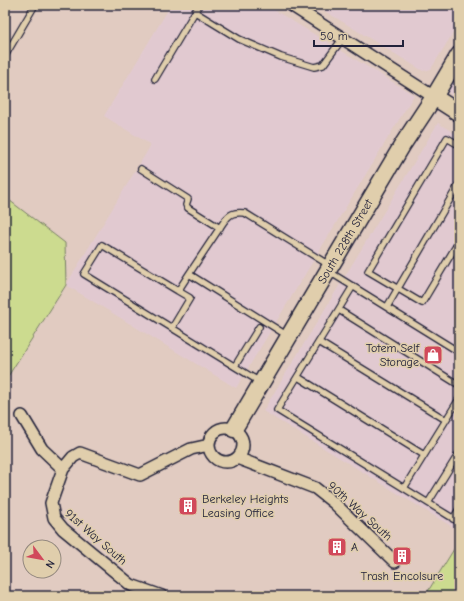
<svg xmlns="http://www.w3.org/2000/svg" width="464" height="601" font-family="'Comic Neue',sans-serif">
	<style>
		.built { fill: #e1c9d0 }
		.green { fill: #ccdb8f; stroke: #777e65 }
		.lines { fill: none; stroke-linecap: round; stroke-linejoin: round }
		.lane-casing { stroke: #22223b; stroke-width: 8 }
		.street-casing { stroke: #22223b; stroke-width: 14 }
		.secondary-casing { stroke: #22223b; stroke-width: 19 }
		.lane { stroke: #e0ceac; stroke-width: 5.5 }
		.street { stroke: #e0ceac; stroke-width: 11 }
		.secondary { stroke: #e0ceac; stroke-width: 16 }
		.labels { text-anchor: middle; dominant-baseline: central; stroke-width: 3; stroke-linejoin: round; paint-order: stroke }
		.street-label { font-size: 12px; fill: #22223b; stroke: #e0ceac }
		.poi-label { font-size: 12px; fill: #22223b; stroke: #e0ceac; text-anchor: start }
	</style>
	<rect width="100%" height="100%" fill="#e1cbc1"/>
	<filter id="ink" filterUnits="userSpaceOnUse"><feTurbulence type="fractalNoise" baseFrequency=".025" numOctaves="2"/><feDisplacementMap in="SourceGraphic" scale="8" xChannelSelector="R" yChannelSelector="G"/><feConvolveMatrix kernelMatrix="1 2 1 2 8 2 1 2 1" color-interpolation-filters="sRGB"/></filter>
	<g filter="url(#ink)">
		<path class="built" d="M 171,5 L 266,5 L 414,95 L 236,388 L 66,285 L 151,145 L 104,116 Z
			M 315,5 L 459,5 L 459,23 L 431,69 L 423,71 Z
			M 459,73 L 459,99 L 447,92 Z
			M 438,123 L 459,136 L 459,531 L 263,411 Z"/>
		<path class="green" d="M 5,197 L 65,243 L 66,285 L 5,381 Z
			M 459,541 L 459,596 L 425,596 Z"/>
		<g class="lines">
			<g class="lane-casing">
				<path id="lane" d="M 195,12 L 239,39 L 281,57 L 314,67 L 323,65 L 343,38
					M 5,56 L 35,5
					M 155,79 L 199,5
					M 459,145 L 447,138 L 368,271 L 422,303 L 459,241
					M 141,169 L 188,199 L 186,205 L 188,208 L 220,228
					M 328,271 L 459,352
					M 189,274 L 178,291 L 102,245 L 84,274 L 260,382
					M 353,286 L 277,410 L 459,522
					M 387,307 L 459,184
					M 339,310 L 459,385
					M 172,328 L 190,298 L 178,291
					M 288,336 L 189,274 L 223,223 C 230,213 234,212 245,213 L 329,265
					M 319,342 L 446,420
					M 235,366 L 259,327
					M 298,377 L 424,455
					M 404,488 L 459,399
					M 428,503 L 459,453
					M 453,519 L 459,509"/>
			</g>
			<g class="street-casing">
				<path id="street" d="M 291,5 L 434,97
					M 22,416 L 42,449 L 63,469 L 51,503 L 54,518 L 63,529 L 131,585 L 162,596
					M209 445a17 17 0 1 1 34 0a17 17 0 1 1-34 0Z
					M 237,458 L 315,488 L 334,503 L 395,562
					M 63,469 L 73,457 L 80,453 L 140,475 L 191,449 L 209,445"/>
			</g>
			<g class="secondary-casing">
				<g id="secondary">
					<path d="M 434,97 L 459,113"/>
					<path id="s1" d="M 234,429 L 403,144 L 434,97 L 459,55"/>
				</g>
			</g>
			<use href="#lane" class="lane"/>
			<use href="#street" class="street"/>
			<use href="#secondary" class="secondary"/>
		</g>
	</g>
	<defs>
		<g id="shop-square" transform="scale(1)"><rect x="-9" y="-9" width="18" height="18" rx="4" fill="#d1495b" stroke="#e0ceac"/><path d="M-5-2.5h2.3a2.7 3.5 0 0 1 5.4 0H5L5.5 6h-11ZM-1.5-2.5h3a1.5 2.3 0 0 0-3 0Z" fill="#fff"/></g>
		<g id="building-square" transform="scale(1)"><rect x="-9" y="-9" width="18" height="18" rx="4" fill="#d1495b" stroke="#e0ceac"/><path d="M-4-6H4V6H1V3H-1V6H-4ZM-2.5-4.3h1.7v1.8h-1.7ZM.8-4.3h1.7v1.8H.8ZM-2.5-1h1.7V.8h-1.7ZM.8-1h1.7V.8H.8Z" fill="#fff"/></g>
	</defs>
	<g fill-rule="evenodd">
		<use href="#shop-square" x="433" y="355"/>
		<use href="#building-square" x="188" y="506"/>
		<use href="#building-square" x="337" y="547"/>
		<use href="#building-square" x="402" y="556"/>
	</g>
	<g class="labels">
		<g class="street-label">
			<text stroke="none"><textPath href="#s1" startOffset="218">South 228th Street</textPath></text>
			<text transform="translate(360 511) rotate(42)">90th Way South</text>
			<text transform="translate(96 537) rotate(41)">91st Way South</text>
		</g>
		<g class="poi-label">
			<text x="419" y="348" text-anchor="end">Totem Self<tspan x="419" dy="14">Storage</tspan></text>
			<text x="202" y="499">Berkeley Heights<tspan x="202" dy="14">Leasing Office</tspan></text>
			<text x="351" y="547">A</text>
			<text x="402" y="576" text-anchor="middle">Trash Encolsure</text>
		</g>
	</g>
	<rect width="464" height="601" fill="none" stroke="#e0ceac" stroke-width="20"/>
	<rect x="10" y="10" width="444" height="581" fill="none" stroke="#22223b" stroke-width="1.5" filter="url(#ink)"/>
	<g transform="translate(42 559) rotate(122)"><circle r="19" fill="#e0ceac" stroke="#94897f"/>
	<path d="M0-3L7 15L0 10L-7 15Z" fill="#d1495b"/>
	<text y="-6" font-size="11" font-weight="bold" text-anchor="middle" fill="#22223b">N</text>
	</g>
	<path d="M314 40v6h89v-6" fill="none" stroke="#22223b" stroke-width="2"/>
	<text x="320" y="40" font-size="12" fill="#22223b" stroke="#e0ceac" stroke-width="3" paint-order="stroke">50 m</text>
</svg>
